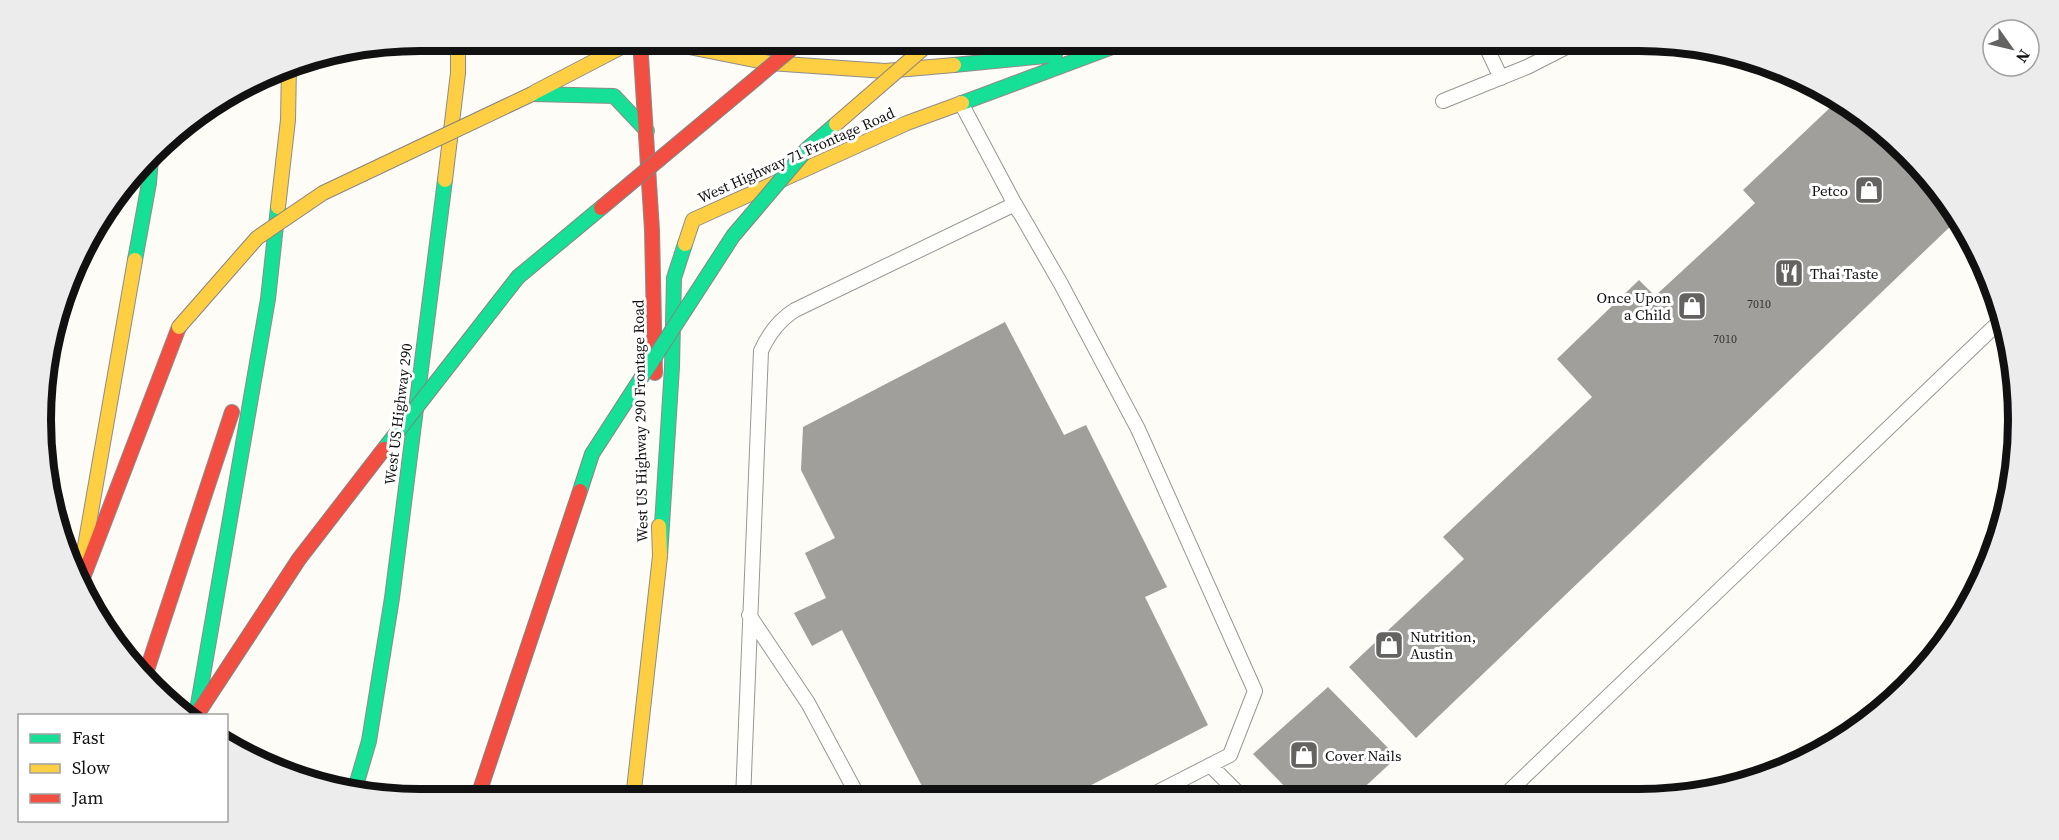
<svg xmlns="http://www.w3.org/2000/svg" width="2059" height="840" font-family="'Source Serif 4',serif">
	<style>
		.building { fill: #a19f9c }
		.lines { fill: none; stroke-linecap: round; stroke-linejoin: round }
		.lane-casing { stroke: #979795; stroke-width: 16 }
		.fast-casing { stroke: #8e8d8b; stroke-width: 16 }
		.slow-casing { stroke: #8e8d8b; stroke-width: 16 }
		.jam-casing { stroke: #8e8d8b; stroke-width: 16 }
		.lane { stroke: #fffffe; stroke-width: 14 }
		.fast { stroke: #16e098; stroke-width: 14 }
		.slow { stroke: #ffcf43; stroke-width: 14 }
		.jam { stroke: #f24e42; stroke-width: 14 }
		.fast-bridge-casing { stroke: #858482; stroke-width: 16; stroke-linecap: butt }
		.slow-bridge-casing { stroke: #858482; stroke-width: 16; stroke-linecap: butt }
		.jam-bridge-casing { stroke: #858482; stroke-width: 16; stroke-linecap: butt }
		.fast-bridge { stroke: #16e098; stroke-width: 14 }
		.slow-bridge { stroke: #ffcf43; stroke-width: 14 }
		.jam-bridge { stroke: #f24e42; stroke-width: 14 }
		.labels { text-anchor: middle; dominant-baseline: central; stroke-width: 6; stroke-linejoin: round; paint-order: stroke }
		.number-label { font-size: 12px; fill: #353434 }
		.street-label { font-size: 15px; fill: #111; stroke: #fff }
		.poi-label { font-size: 15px; fill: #111; stroke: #fff; text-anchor: start }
		.rim { fill: none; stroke: #111; stroke-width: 8 }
	</style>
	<rect width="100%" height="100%" fill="#fdfcf7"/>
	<path class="building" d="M 1835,103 L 1889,134 L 1956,221 L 1416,738 L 1349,667 L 1464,559 L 1443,537 L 1592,397 L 1557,359 L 1639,280 L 1655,296 L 1720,236 L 1755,203 L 1743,190 Z
		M 1005,322 L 1064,435 L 1086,425 L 1167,587 L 1145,597 L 1208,725 L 1066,798 L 928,798 L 842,630 L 812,646 L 794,613 L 826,598 L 805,553 L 835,538 L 801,470 L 803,427 Z
		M 1328,687 L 1397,757 L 1354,797 L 1295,797 L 1253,754 Z"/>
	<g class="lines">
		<g class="lane-casing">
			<path id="lane" d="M 1483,40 L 1501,78
				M 1443,101 L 1527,67 L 1580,40
				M 961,103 L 1019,212
				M 749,615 L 808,703 L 859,798
				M 1210,765 L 1242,797
				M 1503,797 L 1998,323
				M 743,799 L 761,351 C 769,333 779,320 795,310 L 1015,204 L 1061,284 L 1138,429 L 1255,691 L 1230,755 L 1146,798"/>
		</g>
		<g class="fast-casing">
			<path id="fast" d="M 954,65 L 1055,55
				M 532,94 L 614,96 L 647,131
				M 962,103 L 1131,40
				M 135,260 L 149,183 L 151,158
				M 660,556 L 672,367 L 674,278 L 685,244
				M 196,716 L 268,299 L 278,207
				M 355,789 L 369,741 L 392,598 L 445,180"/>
		</g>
		<g class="slow-casing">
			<path id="slow" d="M 654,40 L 770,63 L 885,71 L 954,65
				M 535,92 L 635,40
				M 445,180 L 458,73 L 458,40
				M 278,207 L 288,120 L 289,66
				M 685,244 L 693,220 L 907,123 L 962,103
				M 84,552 L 135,260
				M 633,799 L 660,556 L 659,526"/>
		</g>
		<g class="jam-casing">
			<path id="jam" d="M 640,40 L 652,230 L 655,373
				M 81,583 L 179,327
				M 146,673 L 232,412"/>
		</g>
		<use href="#lane" class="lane"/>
		<use href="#fast" class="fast"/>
		<use href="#slow" class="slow"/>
		<use href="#jam" class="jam"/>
		<g class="fast-bridge-casing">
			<path id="fast-bridge" d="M 384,449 L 518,277 L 601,208
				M 580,491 L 592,454 L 733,236 L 807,149 L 836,124"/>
		</g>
		<g class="slow-bridge-casing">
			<path id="slow-bridge" d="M 836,124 L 933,40
				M 179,327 L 257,238 L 323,193 L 532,94"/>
		</g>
		<g class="jam-bridge-casing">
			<path id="jam-bridge" d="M 601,208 L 802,40
				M 196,716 L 299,559 L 384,449
				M 477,799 L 580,491"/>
		</g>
		<use href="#fast-bridge" class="fast-bridge"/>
		<use href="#slow-bridge" class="slow-bridge"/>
		<use href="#jam-bridge" class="jam-bridge"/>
	</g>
	<defs>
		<g id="shop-square" transform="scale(1.5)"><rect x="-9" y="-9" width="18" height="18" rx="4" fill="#646362" stroke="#fff"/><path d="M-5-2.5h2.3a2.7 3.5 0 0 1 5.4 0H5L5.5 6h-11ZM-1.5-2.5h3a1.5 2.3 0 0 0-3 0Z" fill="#fff"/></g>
		<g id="restaurant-square" transform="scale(1.5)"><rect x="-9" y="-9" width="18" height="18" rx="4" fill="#646362" stroke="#fff"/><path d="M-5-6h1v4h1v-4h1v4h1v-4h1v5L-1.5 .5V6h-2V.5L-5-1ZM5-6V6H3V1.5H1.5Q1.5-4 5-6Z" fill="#fff"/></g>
	</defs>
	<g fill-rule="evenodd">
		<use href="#shop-square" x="1869" y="190"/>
		<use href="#restaurant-square" x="1789" y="273"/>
		<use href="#shop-square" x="1692" y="306"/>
		<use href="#shop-square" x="1389" y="645"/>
		<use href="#shop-square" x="1304" y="755"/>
	</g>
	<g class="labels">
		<g class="number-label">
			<text x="1759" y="304">7010</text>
			<text x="1725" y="339">7010</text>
		</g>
		<g class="street-label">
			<text transform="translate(796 155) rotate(-24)">West Highway 71 Frontage Road</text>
			<text transform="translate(398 414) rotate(-83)">West US Highway 290</text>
			<text transform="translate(640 421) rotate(-91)">West US Highway 290 Frontage Road</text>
		</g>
		<g class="poi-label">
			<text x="1848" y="190" text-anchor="end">Petco</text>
			<text x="1810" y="273">Thai Taste</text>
			<text x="1671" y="297" text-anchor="end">Once Upon<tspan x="1671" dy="17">a Child</tspan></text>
			<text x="1410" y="636">Nutrition,<tspan x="1410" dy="17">Austin</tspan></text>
			<text x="1325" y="755">Cover Nails</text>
		</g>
	</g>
	<path d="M0 0H2059V840H0ZM420 51H1639A369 369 0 0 1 2008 420V420A369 369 0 0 1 1639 789H420A369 369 0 0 1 51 420V420A369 369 0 0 1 420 51Z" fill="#ececec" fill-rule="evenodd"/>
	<path class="rim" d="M420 51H1639A369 369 0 0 1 2008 420V420A369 369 0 0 1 1639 789H420A369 369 0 0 1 51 420V420A369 369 0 0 1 420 51Z"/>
	<rect x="18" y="714" width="210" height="108" fill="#ffffff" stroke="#a0a0a0" stroke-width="1.5"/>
	<rect x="30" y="734" width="30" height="9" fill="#16e098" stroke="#a0a0a0" stroke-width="1.5"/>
	<text x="72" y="744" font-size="18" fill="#111111">Fast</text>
	<rect x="30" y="764" width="30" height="9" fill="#ffcf43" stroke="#a0a0a0" stroke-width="1.5"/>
	<text x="72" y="774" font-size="18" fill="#111111">Slow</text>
	<rect x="30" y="794" width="30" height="9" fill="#f24e42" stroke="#a0a0a0" stroke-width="1.5"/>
	<text x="72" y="804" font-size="18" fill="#111111">Jam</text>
	<g transform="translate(2011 48) rotate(124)"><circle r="28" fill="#ffffff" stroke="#a0a0a0" stroke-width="1.5"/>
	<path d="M0-4.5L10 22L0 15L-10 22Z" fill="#646362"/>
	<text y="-9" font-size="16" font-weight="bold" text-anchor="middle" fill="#111111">N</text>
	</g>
</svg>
